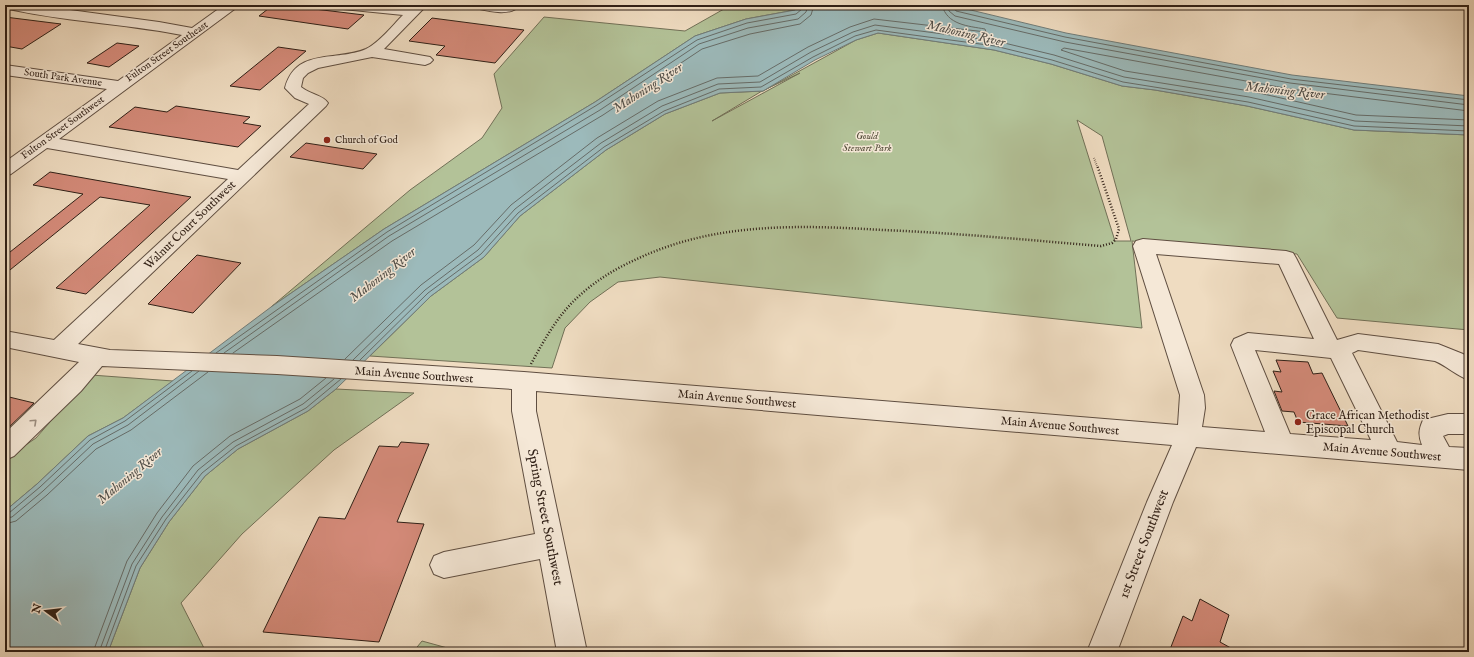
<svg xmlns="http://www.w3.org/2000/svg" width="1474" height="657" font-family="'IM FELL English',serif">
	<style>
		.green { fill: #b3c298; stroke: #717057; fill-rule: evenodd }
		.water { fill: #9cbabb; stroke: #707c79 }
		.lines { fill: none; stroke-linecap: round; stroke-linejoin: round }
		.shore { stroke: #666c68; stroke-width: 1 }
		.building { fill: #d48a79; stroke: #2f1f16 }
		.minor-casing { stroke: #5f4e41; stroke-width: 2 }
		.path-far1 { stroke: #2f1f16; stroke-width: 2; stroke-dasharray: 0.5 1.5; stroke-linecap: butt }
		.path { stroke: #2f1f16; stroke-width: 2.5; stroke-dasharray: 1 2; stroke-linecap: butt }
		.minor { fill: #f5e8d7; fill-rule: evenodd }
		.oneway { stroke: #9c8e80 }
		.poi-dot { fill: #8f2418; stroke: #f5e8d7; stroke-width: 1.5 }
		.labels { text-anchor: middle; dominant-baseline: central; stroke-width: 3; stroke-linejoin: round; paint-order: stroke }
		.far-street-label { font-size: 10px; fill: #2f1f16; stroke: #f5e8d7 }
		.far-park-label { font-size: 10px; font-style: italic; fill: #57503d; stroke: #f5e8d7 }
		.far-poi-label { font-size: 10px; fill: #2f1f16; stroke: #f5e8d7; text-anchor: start }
		.street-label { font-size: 12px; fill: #2f1f16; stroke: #f5e8d7 }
		.poi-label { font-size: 12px; fill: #2f1f16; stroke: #f5e8d7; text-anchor: start }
		.water-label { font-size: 13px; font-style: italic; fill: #504e48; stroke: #f5e8d7 }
		.near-street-label { font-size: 14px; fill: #2f1f16; stroke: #f5e8d7 }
	</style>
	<rect width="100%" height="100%" fill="#efdcc1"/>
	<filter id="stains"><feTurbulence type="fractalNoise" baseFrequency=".005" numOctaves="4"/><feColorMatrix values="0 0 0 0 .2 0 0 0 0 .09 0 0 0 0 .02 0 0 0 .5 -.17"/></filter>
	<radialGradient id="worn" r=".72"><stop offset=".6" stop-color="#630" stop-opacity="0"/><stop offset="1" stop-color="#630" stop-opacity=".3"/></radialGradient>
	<path class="green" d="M 731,5 L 802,5 L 795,10 L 746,19 L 695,36 L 595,102 L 384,229 L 271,307 L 410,190 L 482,138 L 502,108 L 494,74 L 544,17 L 685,31 Z
		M 878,33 L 994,50 L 1051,64 L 1122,86 L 1155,90 L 1247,106 L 1354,130 L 1469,135 L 1469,330 L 1337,318 L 1297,254 L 1132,241 L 1142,328 L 660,277 L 618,282 L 590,302 L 565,328 L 552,368 L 370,356 L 431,296 L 484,257 L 520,216 L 606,150 L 665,114 L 720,93 L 763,91 L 856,40 ZM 800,73 L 712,121 L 762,91 ZM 1077,120 L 1102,136 L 1131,241 L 1115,241 Z
		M 91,375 L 173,381 L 123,418 L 88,436 L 37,484 L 5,511 L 5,459 L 36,438 Z
		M 336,389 L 414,393 L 334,450 L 242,534 L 181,603 L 206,652 L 108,652 L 140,568 L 169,522 L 205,476 L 238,449 L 308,411 Z
		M 422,641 L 462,652 L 413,652 Z"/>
	<path class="water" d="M 801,5 L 950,5 L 1066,33 L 1292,75 L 1469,96 L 1469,135 L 1354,130 L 1247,106 L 1155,90 L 1122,86 L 1051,64 L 994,50 L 878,33 L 856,40 L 815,60 L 763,91 L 720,93 L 665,114 L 606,150 L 520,216 L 484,257 L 431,296 L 336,389 L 308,411 L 238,449 L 205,476 L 169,522 L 140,568 L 108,652 L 5,652 L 5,511 L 37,484 L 88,436 L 123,418 L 271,307 L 384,229 L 595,102 L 695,36 L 746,19 L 795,10 Z"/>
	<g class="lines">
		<path class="shore" d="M 948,5 L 949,11 L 955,16 L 1065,42 L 1290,83 L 1469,105
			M 953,5 L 956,11 L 1065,37 L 1291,79 L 1469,100
			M 1469,111 L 1290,89 L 1064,48 L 1061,50 L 1125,71 L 1250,91 L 1356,115 L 1469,120
			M 216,353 L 387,232 L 597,105 L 697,40 L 747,23 L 796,14 L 802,9 L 803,5
			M 224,353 L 389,236 L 600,110 L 699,44 L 748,28 L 798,19 L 806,12 L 808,5
			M 233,353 L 392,241 L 603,115 L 702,49 L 750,34 L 800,24 L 811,15 L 814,5
			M 345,359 L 421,285 L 474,245 L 511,205 L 597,138 L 658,101 L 717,78 L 758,76 L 808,47 L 850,27 L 874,19 L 986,32 L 985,29 C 968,26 947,25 942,5
			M 353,360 L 425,290 L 478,250 L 515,209 L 601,143 L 662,106 L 718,84 L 760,82 L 811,52 L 853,32 L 875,25 L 996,41 L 1054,55 L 1124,77 L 1249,97 L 1355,121 L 1469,126
			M 360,360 L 428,293 L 481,254 L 518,213 L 604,147 L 664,111 L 719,89 L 761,87 L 813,57 L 855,36 L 876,30 L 995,46 L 1052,60 L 1123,82 L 1248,102 L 1354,126 L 1469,131
			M 5,513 L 9,513 L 40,487 L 90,440 L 125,421 L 192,371
			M 5,518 L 12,517 L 43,491 L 93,444 L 128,425 L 199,371
			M 5,524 L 16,521 L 47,495 L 96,449 L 131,430 L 208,372
			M 93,652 L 127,561 L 157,513 L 193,466 L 230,436 L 300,399 L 326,378
			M 99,652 L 132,564 L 162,517 L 198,470 L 233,442 L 303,404 L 334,379
			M 104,652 L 136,566 L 166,519 L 202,473 L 236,446 L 306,408 L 341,379"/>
	</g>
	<path class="building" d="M 273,5 L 301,5 L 298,7 L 364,15 L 348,29 L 259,16 Z
		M 5,17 L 61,24 L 22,49 L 5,46 Z
		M 432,18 L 524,30 L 495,63 L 436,55 L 445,46 L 409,41 Z
		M 117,43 L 139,46 L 109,67 L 87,63 Z
		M 278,47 L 306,51 L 260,90 L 230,86 Z
		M 176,106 L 250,117 L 243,123 L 261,126 L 238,147 L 109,127 L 135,107 L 167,112 Z
		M 306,143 L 377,154 L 363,169 L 290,157 Z
		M 50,172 L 191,197 L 86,294 L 56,288 L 150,205 L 100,197 L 5,274 L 5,256 L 83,194 L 33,185 Z
		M 197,255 L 241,263 L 193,313 L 148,304 Z
		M 1276,360 L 1308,362 L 1313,374 L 1322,373 L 1348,426 L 1298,422 L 1294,412 L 1282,411 L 1274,391 L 1282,392 L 1273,371 L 1281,372 Z
		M 5,396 L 34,403 L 5,431 Z
		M 401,442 L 429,444 L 397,522 L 424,524 L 379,642 L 263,632 L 319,517 L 345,519 L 379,446 L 398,447 Z
		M 1200,599 L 1229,615 L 1220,642 L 1238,652 L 1169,652 L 1183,616 L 1192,621 Z"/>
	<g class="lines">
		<g class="minor-casing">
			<path id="minor" d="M 5,5 L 33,5 L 159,22 L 192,28 L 224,5 L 240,5 L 59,139 L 238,170 L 309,104 L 295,98 L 285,88 C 296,47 336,62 366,49 C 380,42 392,26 403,15 L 343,9 L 338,8 L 336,5 L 386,5 L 410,7 L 412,5 L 427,5 L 384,49 L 430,57 L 433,60 L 430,63 L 425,65 L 372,57 L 318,68 L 308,73 L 303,78 L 301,87 C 309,94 323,95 328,103 L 326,106 L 78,344 L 110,350 L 277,356 L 524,372 L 1178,425 L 1180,395 L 1133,246 L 1136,241 L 1143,239 L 1286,251 L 1293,253 L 1296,258 L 1337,340 L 1358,334 L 1438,344 L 1463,354 L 1469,358 L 1469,380 C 1457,376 1447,366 1435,361 L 1358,350 L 1352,353 L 1397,442 L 1422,445 C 1418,435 1419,429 1423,420 L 1448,414 L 1469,414 L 1469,434 L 1448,434 L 1443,436 L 1449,447 L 1469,448 L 1469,470 L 1196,447 L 1173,502 L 1117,652 L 1087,652 L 1147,502 L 1172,445 L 536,391 L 536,411 L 587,652 L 557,652 L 540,559 L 444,578 L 434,574 L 430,565 L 434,556 L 444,552 L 535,534 L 512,411 L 512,389 L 277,374 L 102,366 L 81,391 L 14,456 L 5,460 L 5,433 L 79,362 L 5,347 L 5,331 L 54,340 L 228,179 L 47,148 L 11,174 L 5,176 L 5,162 L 107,89 L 5,75 L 5,65 L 118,81 L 182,35 C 123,23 63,22 5,8 ZM 1156,254 L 1279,264 L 1314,339 L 1248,333 L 1234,339 L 1231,345 L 1265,432 L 1202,427 L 1205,408 L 1204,395 ZM 1255,350 L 1331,358 L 1371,440 L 1290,434 Z
				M 473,5 L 520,5 C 512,17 488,11 475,8 Z"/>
		</g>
		<path class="path-far1" d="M 1094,158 L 1097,166"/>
		<path class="path" d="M 531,364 C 542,344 553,324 568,307 C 587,286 612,270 637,259 C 715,222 799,225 883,230 C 956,233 1028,240 1101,246 L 1112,243 L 1116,239 L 1119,229 L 1097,165"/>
		<use href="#minor" class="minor"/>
	</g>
	<defs><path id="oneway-chevron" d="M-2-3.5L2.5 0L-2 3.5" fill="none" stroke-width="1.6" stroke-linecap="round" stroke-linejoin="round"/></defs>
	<use class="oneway" href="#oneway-chevron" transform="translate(34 422) rotate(-43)"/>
	<g class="poi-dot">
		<circle cx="327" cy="140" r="4"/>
		<circle cx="1298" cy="422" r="4"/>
	</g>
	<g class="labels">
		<g class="far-street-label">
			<text transform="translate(167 52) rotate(-35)">Fulton Street Southeast</text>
			<text transform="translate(63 78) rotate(8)">South Park Avenue</text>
			<text transform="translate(63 128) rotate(-36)">Fulton Street Southwest</text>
		</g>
		<g class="far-park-label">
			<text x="867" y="136">Gould<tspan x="867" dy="12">Stewart Park</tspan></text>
		</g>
		<g class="far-poi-label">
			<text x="335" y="140">Church of God</text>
		</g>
		<g class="street-label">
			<text transform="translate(190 225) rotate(-44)">Walnut Court Southwest</text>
			<text transform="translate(414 375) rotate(4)">Main Avenue Southwest</text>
			<text transform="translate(737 399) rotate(5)">Main Avenue Southwest</text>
			<text transform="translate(1060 426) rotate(5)">Main Avenue Southwest</text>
			<text transform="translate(1382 452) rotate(5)">Main Avenue Southwest</text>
		</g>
		<g class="poi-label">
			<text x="1306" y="415">Grace African Methodist<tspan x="1306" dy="14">Episcopal Church</tspan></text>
		</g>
		<g class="water-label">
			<text transform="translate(966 34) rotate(13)">Mahoning River</text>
			<text transform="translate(648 88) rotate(-33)">Mahoning River</text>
			<text transform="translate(1285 91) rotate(6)">Mahoning River</text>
			<text transform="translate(383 275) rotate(-38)">Mahoning River</text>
			<text transform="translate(130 476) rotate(-40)">Mahoning River</text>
		</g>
		<g class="near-street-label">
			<text transform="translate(545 517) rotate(79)">Spring Street Southwest</text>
			<text transform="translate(1144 544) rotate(-69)">1st Street Southwest</text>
		</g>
	</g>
	<rect width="1474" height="657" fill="none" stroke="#efdcc1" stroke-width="20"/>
	<rect x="6" y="6" width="1462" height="645" fill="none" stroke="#2f1f16" stroke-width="2"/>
	<rect x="10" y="10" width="1454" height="637" fill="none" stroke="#2f1f16"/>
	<g transform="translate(46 611) rotate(285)" stroke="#f5e8d7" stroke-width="3" paint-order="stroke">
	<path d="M0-3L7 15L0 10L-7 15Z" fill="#2f1f16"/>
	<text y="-6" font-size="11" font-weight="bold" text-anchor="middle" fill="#2f1f16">N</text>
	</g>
	<rect width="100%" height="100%" filter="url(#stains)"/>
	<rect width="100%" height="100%" fill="url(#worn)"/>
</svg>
